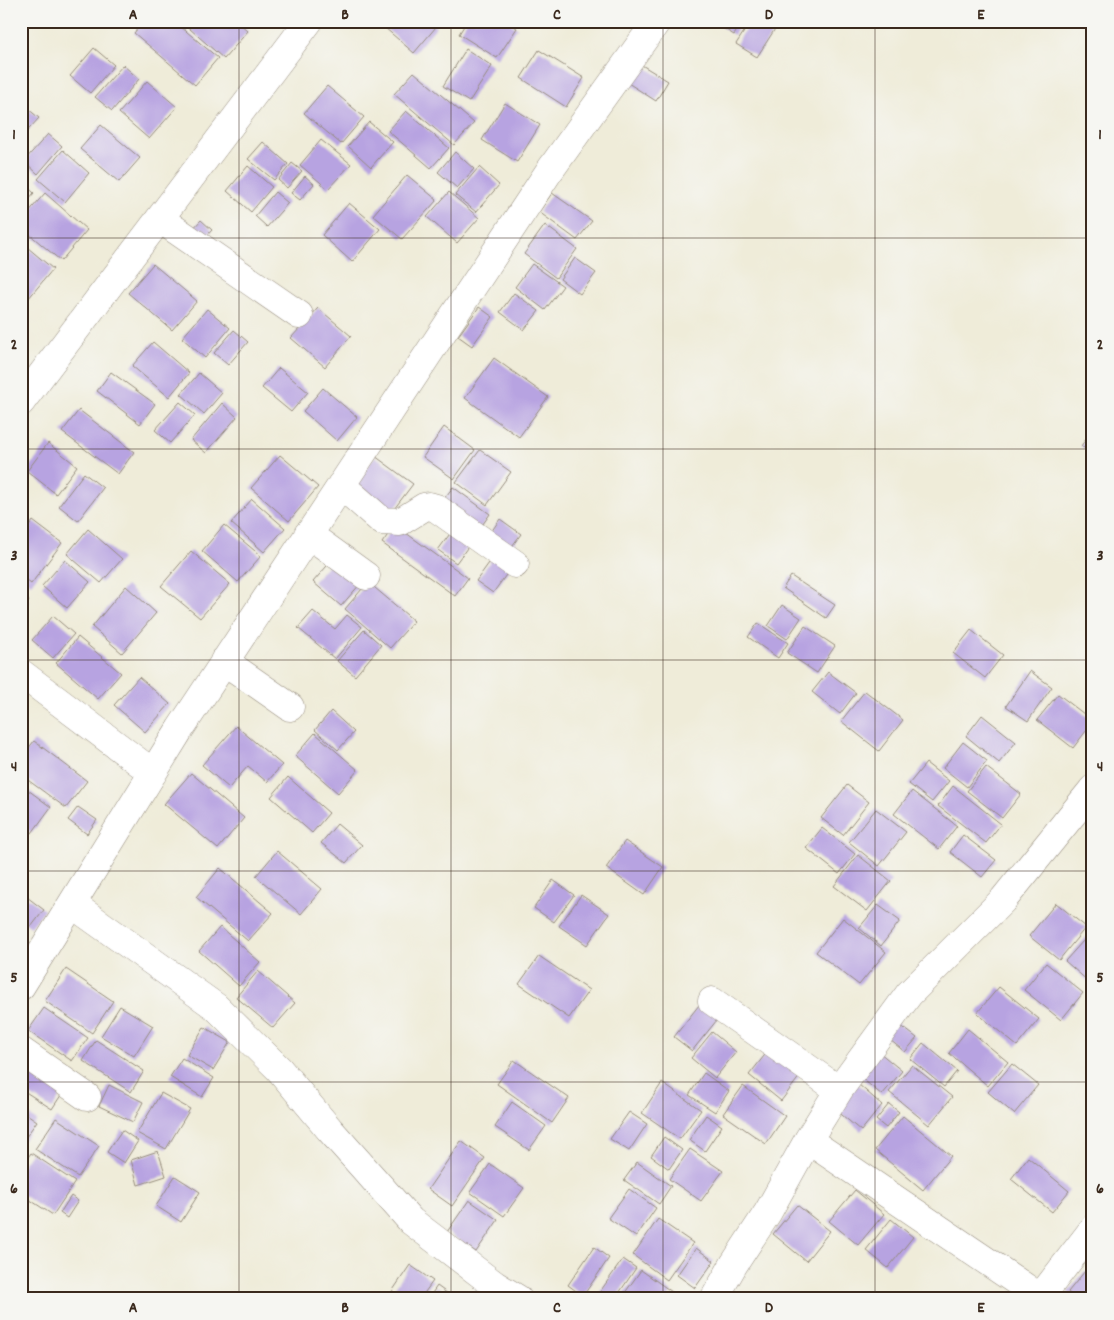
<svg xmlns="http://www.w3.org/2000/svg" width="1114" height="1320" font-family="Dekko,sans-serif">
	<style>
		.building { fill: #b7a3e1 }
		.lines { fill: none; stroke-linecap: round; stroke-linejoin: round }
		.minor-casing { stroke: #958b7c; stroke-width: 29 }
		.minor { stroke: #fff; stroke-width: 28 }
		.grid { fill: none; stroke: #3b2a1e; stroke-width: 1; stroke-opacity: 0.55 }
		.neatline { fill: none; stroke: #3b2a1e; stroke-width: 2 }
		.grid-label { font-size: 16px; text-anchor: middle; font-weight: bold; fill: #3b2a1e }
	</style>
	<rect width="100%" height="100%" fill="#f6f6f2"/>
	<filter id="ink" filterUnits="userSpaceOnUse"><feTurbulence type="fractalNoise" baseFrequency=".02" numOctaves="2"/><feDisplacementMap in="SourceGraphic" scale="10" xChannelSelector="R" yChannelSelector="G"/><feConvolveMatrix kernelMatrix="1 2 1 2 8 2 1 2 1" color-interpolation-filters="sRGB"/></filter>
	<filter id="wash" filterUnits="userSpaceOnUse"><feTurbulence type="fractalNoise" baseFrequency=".0096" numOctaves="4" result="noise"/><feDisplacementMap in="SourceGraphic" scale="20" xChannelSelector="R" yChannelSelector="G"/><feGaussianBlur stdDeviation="1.12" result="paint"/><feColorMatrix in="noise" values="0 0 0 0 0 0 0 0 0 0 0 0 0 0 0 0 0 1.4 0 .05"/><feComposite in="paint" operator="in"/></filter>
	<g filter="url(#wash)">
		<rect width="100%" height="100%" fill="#efecd9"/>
		<g id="blocks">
			<path class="building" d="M 144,21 L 174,21 L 218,58 L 195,85 L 134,33 Z
				M 181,21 L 237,21 L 248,31 L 224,59 Z
				M 377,21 L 429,21 L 436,27 L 414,53 Z
				M 467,21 L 506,21 L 517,28 L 497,58 L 459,34 Z
				M 712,21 L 743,21 L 734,35 Z
				M 751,21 L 780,21 L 757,57 L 736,44 Z
				M 94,48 L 114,65 L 90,93 L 70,76 Z
				M 466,49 L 492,66 L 469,102 L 443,86 Z
				M 539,50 L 584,78 L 566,107 L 521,78 Z
				M 640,64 L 668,81 L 656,101 L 628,83 Z
				M 123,65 L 139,79 L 112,111 L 95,97 Z
				M 414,72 L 474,123 L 454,145 L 394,94 Z
				M 147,81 L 177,107 L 149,139 L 119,113 Z
				M 327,86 L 364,117 L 341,144 L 304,113 Z
				M 21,103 L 39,118 L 21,138 Z
				M 505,103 L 540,125 L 517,162 L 482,140 Z
				M 406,111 L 449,148 L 431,168 L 388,131 Z
				M 369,122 L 393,142 L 371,167 L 348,146 Z
				M 101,125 L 140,158 L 119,182 L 80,149 Z
				M 48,134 L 62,146 L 38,174 L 24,161 Z
				M 321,140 L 351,164 L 328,189 L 300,165 Z
				M 263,142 L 288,164 L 274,180 L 248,159 Z
				M 63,150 L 89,173 L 65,202 L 38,179 Z
				M 455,152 L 474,169 L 457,188 L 438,172 Z
				M 292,163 L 302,171 L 287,188 L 278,180 Z
				M 248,166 L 272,187 L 251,212 L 227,191 Z
				M 479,167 L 499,185 L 476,212 L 455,195 Z
				M 407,175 L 437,200 L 402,239 L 373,215 Z
				M 305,176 L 314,184 L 300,200 L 291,193 Z
				M 21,181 L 34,193 L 21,208 Z
				M 275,192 L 288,203 L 267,227 L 255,216 Z
				M 449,192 L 479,218 L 457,243 L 427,217 Z
				M 45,193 L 87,230 L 61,261 L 21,227 L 21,221 Z
				M 552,193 L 592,221 L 577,240 L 539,212 Z
				M 349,203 L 380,229 L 352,262 L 322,235 Z
				M 201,220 L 212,230 L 201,242 L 190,232 Z
				M 545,225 L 577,249 L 556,278 L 524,254 Z
				M 21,242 L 53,269 L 28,299 L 21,293 Z
				M 575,258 L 596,273 L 580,294 L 560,279 Z
				M 153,264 L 197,301 L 172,330 L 128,293 Z
				M 532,264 L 563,286 L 545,310 L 515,287 Z
				M 514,293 L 539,311 L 524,330 L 500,312 Z
				M 479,307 L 493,317 L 472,346 L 458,336 Z
				M 318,308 L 351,336 L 325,367 L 291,338 Z
				M 207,309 L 230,328 L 205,358 L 182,338 Z
				M 234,330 L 248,342 L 228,365 L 214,353 Z
				M 153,342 L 189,373 L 169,397 L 132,366 Z
				M 494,358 L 548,397 L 519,437 L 465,398 Z
				M 279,368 L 308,392 L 291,412 L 262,388 Z
				M 111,372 L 155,404 L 140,424 L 97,391 Z
				M 199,373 L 222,393 L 204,414 L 181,394 Z
				M 323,388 L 357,417 L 337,441 L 303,411 Z
				M 180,402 L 195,415 L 170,443 L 155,430 Z
				M 222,403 L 237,417 L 206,453 L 191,440 Z
				M 79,410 L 134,452 L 118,474 L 62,432 Z
				M 444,427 L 475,450 L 454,479 L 423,457 Z
				M 1093,429 L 1093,454 L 1081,446 Z
				M 48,443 L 77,466 L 56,494 L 27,471 Z
				M 480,450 L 511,472 L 487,505 L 456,482 Z
				M 280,455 L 318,487 L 289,521 L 251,488 Z
				M 375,456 L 413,484 L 391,513 L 353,486 Z
				M 84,473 L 103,488 L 78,521 L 59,506 Z
				M 453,487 L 490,514 L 478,531 L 440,504 Z
				M 252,499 L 285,528 L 264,552 L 231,523 Z
				M 500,519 L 521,534 L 507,553 L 487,538 Z
				M 33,521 L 62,543 L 31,584 L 21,576 L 21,537 Z
				M 224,525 L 261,556 L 238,582 L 202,551 Z
				M 395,525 L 468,578 L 455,596 L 382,543 Z
				M 455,527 L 473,540 L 456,563 L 438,550 Z
				M 88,529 L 122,559 L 101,583 L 67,554 Z
				M 191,551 L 230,584 L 200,618 L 161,586 Z
				M 494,556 L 511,568 L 493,593 L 476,581 Z
				M 333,559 L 361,583 L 341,606 L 313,582 Z
				M 65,560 L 90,582 L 67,608 L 42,586 Z
				M 791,576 L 835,605 L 826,618 L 783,588 Z
				M 368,582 L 414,621 L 390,648 L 345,609 Z
				M 126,586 L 156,613 L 122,653 L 92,627 Z
				M 21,595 L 29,601 L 21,611 Z
				M 782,605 L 801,618 L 787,639 L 768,626 Z
				M 313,611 L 335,629 L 347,615 L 362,627 L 335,659 L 298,628 Z
				M 53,616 L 74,634 L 53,658 L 32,640 Z
				M 758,623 L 788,643 L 778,658 L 748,637 Z
				M 805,626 L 835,646 L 817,673 L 787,653 Z
				M 364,630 L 381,645 L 355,676 L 337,661 Z
				M 971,630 L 1003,655 L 985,678 L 953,653 Z
				M 78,637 L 121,673 L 98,699 L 56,663 Z
				M 1030,671 L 1052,687 L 1028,721 L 1006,706 Z
				M 828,672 L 856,693 L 840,714 L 812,692 Z
				M 139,677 L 170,704 L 145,732 L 114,705 Z
				M 865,691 L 903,720 L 879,751 L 841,721 Z
				M 1058,694 L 1093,721 L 1093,722 L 1073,748 L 1037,720 Z
				M 331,711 L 354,732 L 338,750 L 315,730 Z
				M 982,715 L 1016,742 L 999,763 L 966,736 Z
				M 236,726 L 282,765 L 267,782 L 248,766 L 229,788 L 202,765 Z
				M 315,733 L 358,770 L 338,793 L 295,756 Z
				M 34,741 L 87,781 L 66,808 L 21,775 L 21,758 Z
				M 963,742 L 987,761 L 967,787 L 943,768 Z
				M 926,763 L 949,781 L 932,802 L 909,784 Z
				M 986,767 L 1021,794 L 1002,818 L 967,791 Z
				M 191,773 L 244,818 L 218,849 L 164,804 Z
				M 288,777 L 329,813 L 312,833 L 271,797 Z
				M 847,785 L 869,802 L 843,835 L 821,818 Z
				M 953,786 L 1001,824 L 986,843 L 938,806 Z
				M 24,787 L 51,807 L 32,833 L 21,825 L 21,790 Z
				M 912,791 L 957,826 L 939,849 L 894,814 Z
				M 78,807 L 97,820 L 87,834 L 68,820 Z
				M 876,809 L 906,832 L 879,866 L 849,842 Z
				M 337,824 L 362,845 L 346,863 L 321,843 Z
				M 822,828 L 855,854 L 839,874 L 806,848 Z
				M 963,835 L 996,860 L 982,877 L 950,852 Z
				M 625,841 L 663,867 L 644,895 L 606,868 Z
				M 277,851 L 322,889 L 301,914 L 256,876 Z
				M 858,855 L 891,881 L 867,911 L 834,886 Z
				M 220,868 L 273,913 L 248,941 L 196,897 Z
				M 553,880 L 574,895 L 554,922 L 534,908 Z
				M 23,894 L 44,910 L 31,927 L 21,920 L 21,897 Z
				M 581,895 L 609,914 L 587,945 L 559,926 Z
				M 1056,903 L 1086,927 L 1059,960 L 1029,936 Z
				M 878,905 L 900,921 L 881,946 L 859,928 Z
				M 843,918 L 886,952 L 859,985 L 816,952 Z
				M 220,927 L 260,962 L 239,986 L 199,951 Z
				M 1093,930 L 1093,978 L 1089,982 L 1065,961 Z
				M 539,956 L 589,990 L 569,1018 L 519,984 Z
				M 1046,963 L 1083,993 L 1061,1020 L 1024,990 Z
				M 66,969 L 113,1001 L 92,1033 L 45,1001 Z
				M 258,971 L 295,1003 L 273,1028 L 236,997 Z
				M 999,987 L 1039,1019 L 1017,1046 L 977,1013 Z
				M 703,1000 L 721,1015 L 692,1051 L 674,1037 Z
				M 120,1006 L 153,1026 L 134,1056 L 101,1036 Z
				M 44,1008 L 88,1038 L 72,1061 L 28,1031 Z
				M 896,1022 L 917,1038 L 905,1052 L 885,1036 Z
				M 204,1027 L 230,1042 L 213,1070 L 187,1055 Z
				M 968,1029 L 1008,1062 L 988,1086 L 949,1053 Z
				M 712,1032 L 736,1052 L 715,1078 L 691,1058 Z
				M 96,1040 L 144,1071 L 131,1092 L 83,1061 Z
				M 923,1043 L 957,1071 L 944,1087 L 910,1059 Z
				M 874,1048 L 902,1071 L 882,1095 L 854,1072 Z
				M 768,1051 L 800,1076 L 781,1101 L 749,1075 Z
				M 182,1058 L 214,1078 L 202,1097 L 170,1077 Z
				M 21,1060 L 65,1089 L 52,1109 L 21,1089 Z
				M 514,1060 L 569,1098 L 552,1123 L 497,1084 Z
				M 1012,1064 L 1038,1085 L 1014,1114 L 988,1092 Z
				M 912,1065 L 952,1097 L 929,1125 L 889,1092 Z
				M 704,1073 L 729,1091 L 715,1112 L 689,1095 Z
				M 662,1083 L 701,1110 L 680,1139 L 642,1113 Z
				M 858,1084 L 882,1105 L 861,1131 L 836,1110 Z
				M 109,1085 L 143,1102 L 133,1122 L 99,1106 Z
				M 743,1086 L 785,1116 L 766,1144 L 723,1114 Z
				M 161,1093 L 190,1109 L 166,1149 L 137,1133 Z
				M 512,1102 L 546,1126 L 529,1150 L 495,1127 Z
				M 889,1104 L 899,1112 L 886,1128 L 876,1120 Z
				M 21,1110 L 37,1121 L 21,1144 Z
				M 629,1112 L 647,1124 L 629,1151 L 610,1139 Z
				M 706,1115 L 722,1126 L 705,1151 L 689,1140 Z
				M 903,1116 L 951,1156 L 923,1190 L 875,1150 Z
				M 56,1118 L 99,1146 L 78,1177 L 35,1149 Z
				M 122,1130 L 138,1141 L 124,1163 L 107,1152 Z
				M 664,1137 L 682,1150 L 669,1169 L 651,1156 Z
				M 461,1141 L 485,1158 L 452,1206 L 428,1189 Z
				M 690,1149 L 723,1171 L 701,1201 L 669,1179 Z
				M 158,1151 L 166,1176 L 138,1185 L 131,1160 Z
				M 31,1153 L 75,1182 L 53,1215 L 21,1194 L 21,1167 Z
				M 1028,1157 L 1069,1191 L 1052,1212 L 1011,1179 Z
				M 637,1162 L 671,1186 L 659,1204 L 624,1180 Z
				M 490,1164 L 524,1188 L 504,1216 L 470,1192 Z
				M 175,1176 L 200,1192 L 181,1222 L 156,1206 Z
				M 629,1189 L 656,1208 L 636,1237 L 608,1218 Z
				M 855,1190 L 884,1214 L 858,1245 L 829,1221 Z
				M 71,1196 L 78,1201 L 67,1218 L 60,1213 Z
				M 469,1200 L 498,1220 L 476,1252 L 447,1232 Z
				M 797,1205 L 830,1231 L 806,1261 L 773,1234 Z
				M 658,1219 L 693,1243 L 667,1280 L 633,1255 Z
				M 891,1219 L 913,1237 L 888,1268 L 866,1250 Z
				M 594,1247 L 609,1258 L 583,1296 L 568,1285 Z
				M 696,1248 L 714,1261 L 695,1288 L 677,1275 Z
				M 623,1259 L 636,1268 L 615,1299 L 601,1299 L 597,1296 Z
				M 410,1265 L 433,1281 L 420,1299 L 387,1299 Z
				M 641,1270 L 672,1292 L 667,1299 L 624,1299 L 622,1297 Z
				M 1085,1271 L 1093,1277 L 1093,1299 L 1075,1299 L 1068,1292 Z
				M 437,1286 L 455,1299 L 428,1299 Z"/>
		</g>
	</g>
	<g filter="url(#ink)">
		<use href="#blocks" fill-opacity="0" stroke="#958b7c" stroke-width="1"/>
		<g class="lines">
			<g class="minor-casing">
				<path id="minor" d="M 160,219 L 299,315
					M 21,402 L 309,21
					M 341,485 L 382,521 L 400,522 L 424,507 L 429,506 L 436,508 L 515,564
					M 308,534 L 366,576
					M 224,661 L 290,707
					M 21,673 L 153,773
					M 72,904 L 216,1007 L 279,1069 L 330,1130 L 411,1221 L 495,1285 L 518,1299
					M 21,986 L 180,729 L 548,173 L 657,21
					M 712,1001 L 839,1090
					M 21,1051 L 87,1097
					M 808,1140 L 1025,1287 L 1040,1299
					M 714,1299 L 734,1264 L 768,1212 L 808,1140 L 839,1090 L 909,994 L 1003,900 L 1093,789
					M 1039,1299 L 1093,1229"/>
			</g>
			<use href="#minor" class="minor"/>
		</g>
	</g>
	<path class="grid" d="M 239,21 L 239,1299M 451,21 L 451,1299M 663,21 L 663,1299M 875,21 L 875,1299M 21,238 L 1093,238M 21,449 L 1093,449M 21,660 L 1093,660M 21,871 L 1093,871M 21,1082 L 1093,1082"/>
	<rect width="1114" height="1320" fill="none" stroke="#f6f6f2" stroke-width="55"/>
	<rect x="28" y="28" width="1058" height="1264" class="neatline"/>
	<g class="grid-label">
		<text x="133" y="19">A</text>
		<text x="345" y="19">B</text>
		<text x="557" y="19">C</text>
		<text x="769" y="19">D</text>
		<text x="981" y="19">E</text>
		<text x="14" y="139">1</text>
		<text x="1100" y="139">1</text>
		<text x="14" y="349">2</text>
		<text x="1100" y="349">2</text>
		<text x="14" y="560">3</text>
		<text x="1100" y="560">3</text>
		<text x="14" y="771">4</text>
		<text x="1100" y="771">4</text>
		<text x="14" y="982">5</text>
		<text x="1100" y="982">5</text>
		<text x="14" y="1193">6</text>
		<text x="1100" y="1193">6</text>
		<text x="133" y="1312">A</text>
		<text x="345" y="1312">B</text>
		<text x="557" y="1312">C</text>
		<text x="769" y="1312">D</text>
		<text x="981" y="1312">E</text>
	</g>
</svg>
